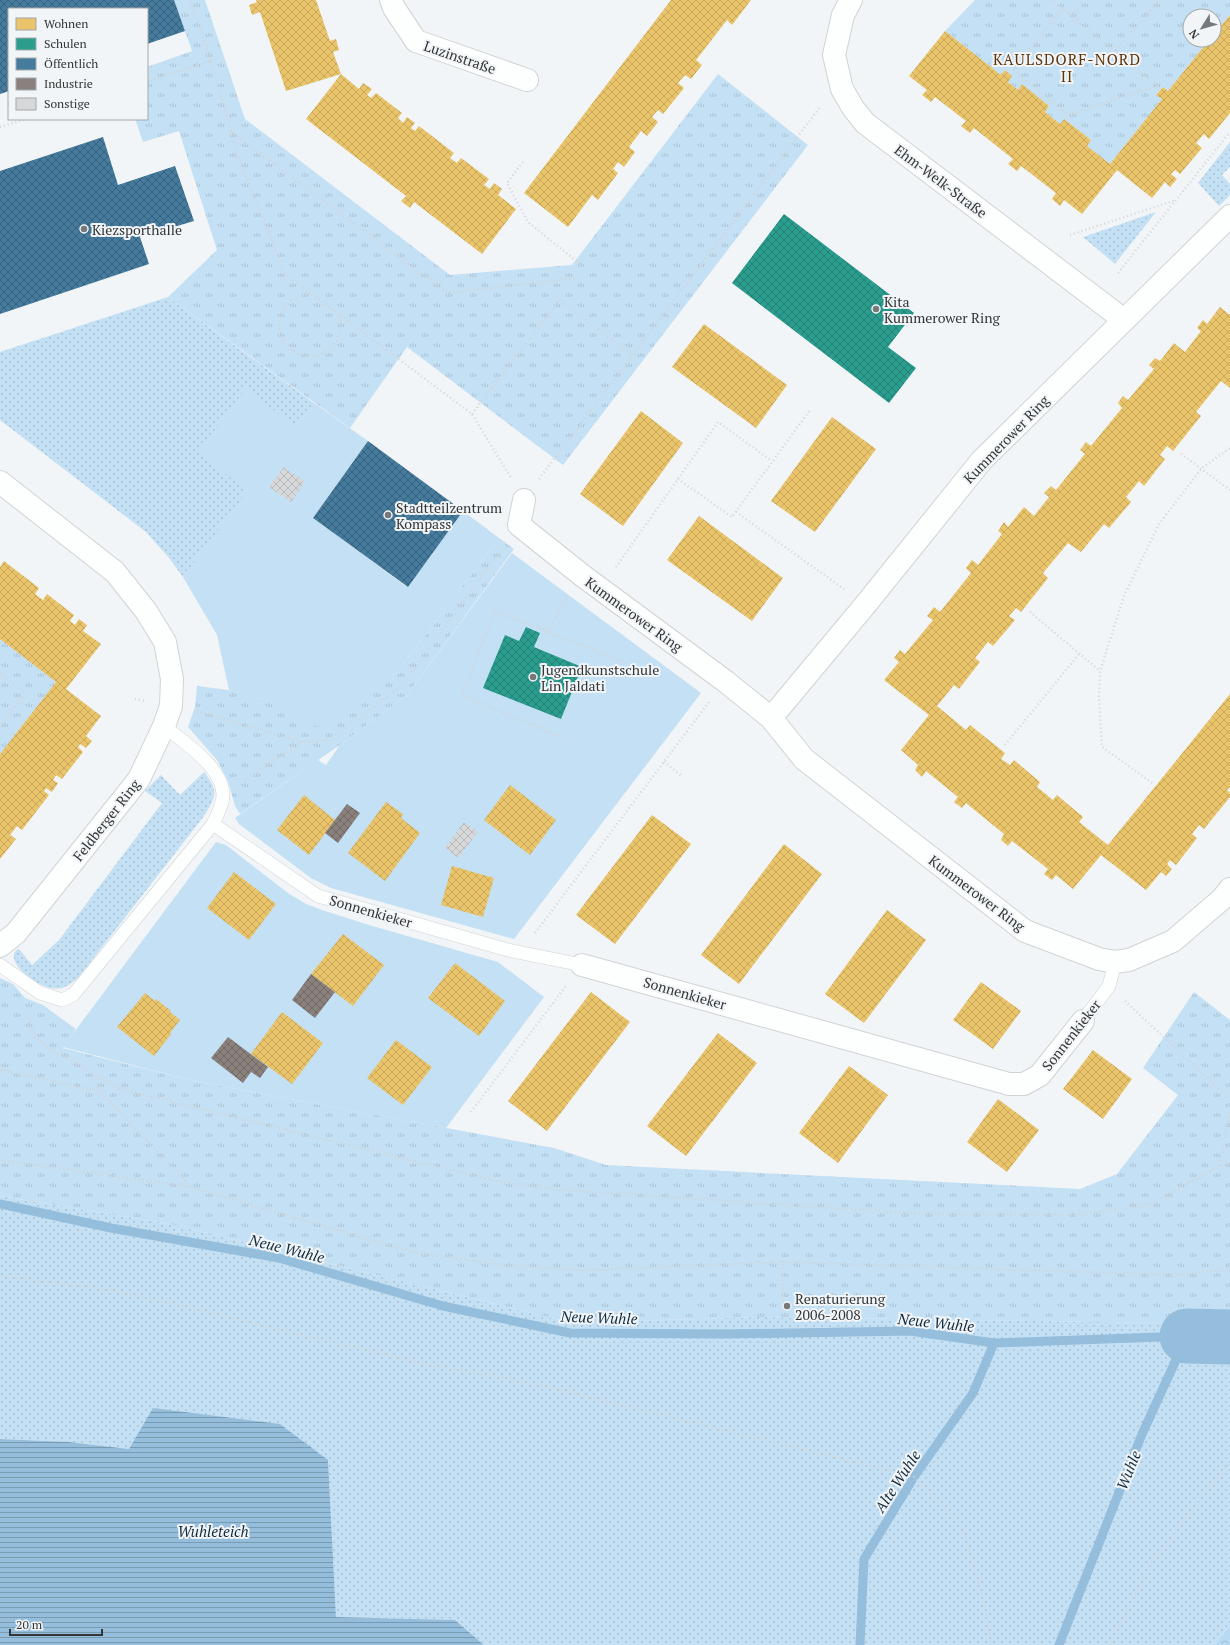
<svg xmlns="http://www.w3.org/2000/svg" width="1230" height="1645" font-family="'PT Serif',serif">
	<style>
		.grass { fill: url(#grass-dots) }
		.forest { fill: url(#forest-crowns) }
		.park { fill: url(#park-tufts) }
		.garden { fill: #c4e0f4 }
		.water { fill: url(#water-rules) }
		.homes { fill: url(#homes-cross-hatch) }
		.schools { fill: url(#schools-cross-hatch) }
		.public { fill: url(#public-cross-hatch) }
		.industry { fill: url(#industry-cross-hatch) }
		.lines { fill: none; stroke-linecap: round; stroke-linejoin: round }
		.stream { stroke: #94bedb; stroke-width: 9 }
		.river { stroke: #94bedb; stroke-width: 55 }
		.building { fill: url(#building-cross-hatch) }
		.lane-casing { stroke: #d0d3d4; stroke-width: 14 }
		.street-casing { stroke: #d0d3d4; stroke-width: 24 }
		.path { stroke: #d3d4d4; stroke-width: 2.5; stroke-dasharray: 1 3; stroke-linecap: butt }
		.lane { stroke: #fdfefe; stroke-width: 13 }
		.street { stroke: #fdfefe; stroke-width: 22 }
		.poi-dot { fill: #76787a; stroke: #f1f5f8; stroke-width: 1.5 }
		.labels { text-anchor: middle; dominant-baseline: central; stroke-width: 4; stroke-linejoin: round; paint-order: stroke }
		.street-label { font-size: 14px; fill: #333536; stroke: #f1f5f8 }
		.poi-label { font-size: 14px; fill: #333536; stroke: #f1f5f8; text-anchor: start }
		.neighbourhood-label { font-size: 15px; letter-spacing: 1px; fill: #5d3308; stroke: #f1f5f8 }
		.water-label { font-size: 15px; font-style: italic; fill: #112c3d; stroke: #f1f5f8 }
	</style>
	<defs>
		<pattern id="grass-dots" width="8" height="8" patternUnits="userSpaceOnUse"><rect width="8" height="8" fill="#c4e0f4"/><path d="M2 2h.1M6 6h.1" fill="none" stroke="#a9c1d2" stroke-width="1.8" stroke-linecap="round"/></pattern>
		<pattern id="forest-crowns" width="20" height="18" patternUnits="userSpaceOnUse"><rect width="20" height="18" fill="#b8daf2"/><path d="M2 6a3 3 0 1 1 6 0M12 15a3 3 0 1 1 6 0" fill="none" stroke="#9fbcd0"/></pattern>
		<pattern id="park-tufts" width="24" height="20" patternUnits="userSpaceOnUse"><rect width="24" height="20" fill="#c4e0f4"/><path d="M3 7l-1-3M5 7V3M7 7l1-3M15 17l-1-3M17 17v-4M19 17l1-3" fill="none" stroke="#a9c1d2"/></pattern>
		<pattern id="water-rules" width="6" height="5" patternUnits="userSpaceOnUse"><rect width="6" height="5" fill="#94bedb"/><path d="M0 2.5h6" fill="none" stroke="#799bb2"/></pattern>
		<pattern id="homes-cross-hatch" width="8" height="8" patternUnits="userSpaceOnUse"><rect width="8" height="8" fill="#e9c46a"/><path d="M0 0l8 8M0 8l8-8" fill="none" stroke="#c8a95c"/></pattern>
		<pattern id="schools-cross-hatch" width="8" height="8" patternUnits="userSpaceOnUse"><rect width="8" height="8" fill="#2a9d8f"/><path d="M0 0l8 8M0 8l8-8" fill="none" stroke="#258176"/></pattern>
		<pattern id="public-cross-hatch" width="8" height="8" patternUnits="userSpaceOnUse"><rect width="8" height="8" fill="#457b9d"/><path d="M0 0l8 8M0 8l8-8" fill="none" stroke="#38607a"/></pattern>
		<pattern id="industry-cross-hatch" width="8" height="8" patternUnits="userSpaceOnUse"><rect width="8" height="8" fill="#8a817c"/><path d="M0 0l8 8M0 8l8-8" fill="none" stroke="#716a66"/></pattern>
		<pattern id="building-cross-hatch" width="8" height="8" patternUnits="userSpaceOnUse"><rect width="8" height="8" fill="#d6d8da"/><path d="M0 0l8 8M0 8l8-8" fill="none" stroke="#b8babc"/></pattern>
	</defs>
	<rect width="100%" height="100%" fill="#f2f5f7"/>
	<path class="grass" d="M 1230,142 L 1230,167 L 1222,175 L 1230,184 L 1230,195 L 1219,206 L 1198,183 Z
		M 1156,212 L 1115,264 L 1083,237 Z
		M 168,297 L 314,403 L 183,577 L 169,558 L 146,532 L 0,420 L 0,352 Z
		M 204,772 C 219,791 216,797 204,816 L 78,978 C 73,982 68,986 62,988 C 43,994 0,960 18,949 L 20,950 L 32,965 L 59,940 L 162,803 L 145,791 L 161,775 L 180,795 Z
		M 0,1196 L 165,1223 L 572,1323 L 758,1317 L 1230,1324 L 1230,1625 L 1215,1645 L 484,1645 L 455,1620 L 336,1617 L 328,1460 L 129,1449 L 69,1442 L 0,1439 Z"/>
	<path class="forest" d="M 1230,1625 L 1230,1645 L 1215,1645 Z"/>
	<path class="park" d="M 174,0 L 205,0 L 245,119 L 450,275 L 572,265 L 718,74 L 808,145 L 563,465 L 407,347 L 350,428 L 168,297 L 217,250 L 179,131 L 143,142 L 135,119 L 147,119 L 147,67 L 192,51 Z
		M 975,0 L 1230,0 L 1230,15 L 1214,34 L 1214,16 L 1190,16 L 1190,40 L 1209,40 L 1168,91 L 1163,87 L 1156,94 L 1162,99 L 1110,164 L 1087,146 L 1091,140 L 1064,119 L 1060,124 L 1045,112 L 1049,106 L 1022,85 L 1018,90 L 1008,82 L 1012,76 L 1005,70 L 1001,75 L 945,31 Z
		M 499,538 L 514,549 L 407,695 L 340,745 L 240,814 L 235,806 L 228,781 L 217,760 L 188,727 L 195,707 L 197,686 L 229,690 L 290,707 L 287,716 L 392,679 Z
		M 0,639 L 56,682 L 0,754 Z
		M 0,978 L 13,984 L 25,998 L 43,1005 L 76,1029 L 63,1048 L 194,1081 L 554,1148 L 606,1165 L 1080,1189 L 1117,1174 L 1178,1095 L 1143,1068 L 1194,992 L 1230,1020 L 1230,1324 L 758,1317 L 572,1323 L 165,1223 L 0,1196 Z"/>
	<path class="garden" d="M 246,388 L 295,427 L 314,403 L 368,441 L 313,518 L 407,587 L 463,511 L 499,538 L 392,679 L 327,729 L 287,717 L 289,707 L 229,690 L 217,635 L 183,577 L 247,491 L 198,452 Z
		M 512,553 L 701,693 L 514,939 L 331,888 L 311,878 L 239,824 L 235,818 L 318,760 L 326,765 L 340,745 L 407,695 Z
		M 216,842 L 226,845 L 288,893 L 306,904 L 322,910 L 369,925 L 498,962 L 544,997 L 446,1128 L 194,1081 L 63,1047 Z"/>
	<path class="water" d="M 153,1408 L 280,1424 L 328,1460 L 336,1617 L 455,1620 L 484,1645 L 0,1645 L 0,1439 L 69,1442 L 129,1449 Z"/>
	<path class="homes" d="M 256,0 L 316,0 L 330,41 L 336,39 L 339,50 L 333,52 L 341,74 L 286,91 L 260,12 L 252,15 L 249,5 L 257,2 Z
		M 671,0 L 751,0 L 732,25 L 727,20 L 696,60 L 702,65 L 691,79 L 685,75 L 678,83 L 684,88 L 663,114 L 658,110 L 652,117 L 658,122 L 647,136 L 641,131 L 629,147 L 635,152 L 624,167 L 618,162 L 613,169 L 618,173 L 598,200 L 592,195 L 568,227 L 524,193 Z
		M 1230,15 L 1230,113 L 1209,139 L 1204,134 L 1196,143 L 1202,148 L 1180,174 L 1175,170 L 1171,174 L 1177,179 L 1170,187 L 1165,182 L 1152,198 L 1117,170 L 1082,214 L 1064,200 L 1060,206 L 1052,199 L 1056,193 L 1021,166 L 1017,171 L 1012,167 L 1008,164 L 1013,159 L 974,128 L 970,133 L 966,130 L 961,126 L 966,121 L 935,97 L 931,102 L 922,95 L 927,90 L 909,76 L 945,31 L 1001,75 L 1005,70 L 1012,76 L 1008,82 L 1018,90 L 1022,84 L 1049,106 L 1045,112 L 1060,124 L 1064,119 L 1091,140 L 1087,146 L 1110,164 L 1162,99 L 1156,95 L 1163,87 L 1168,91 L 1209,40 L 1214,40 L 1214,34 Z
		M 341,74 L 359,89 L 363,83 L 372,89 L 367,95 L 371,98 L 376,93 L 402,113 L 398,118 L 403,123 L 407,117 L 415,123 L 411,128 L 415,131 L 419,126 L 454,153 L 450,158 L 457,163 L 461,158 L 489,179 L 484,185 L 490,189 L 494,183 L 502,189 L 498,195 L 516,209 L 482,254 L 414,202 L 410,208 L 401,201 L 406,196 L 306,119 Z
		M 1220,307 L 1230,315 L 1230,388 L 1221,381 L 1196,412 L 1201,416 L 1173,451 L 1167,446 L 1160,455 L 1165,459 L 1144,486 L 1139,481 L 1126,497 L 1131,502 L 1109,528 L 1104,524 L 1081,552 L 1068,543 L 1043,573 L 1048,578 L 1021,612 L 1016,608 L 1009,616 L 1015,620 L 993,646 L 988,642 L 975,658 L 980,662 L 959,689 L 954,685 L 937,706 L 966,730 L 970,725 L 1005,753 L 1001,759 L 1010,765 L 1014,760 L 1040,782 L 1037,787 L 1053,800 L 1057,795 L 1083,817 L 1079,822 L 1108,845 L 1230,694 L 1230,787 L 1227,790 L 1230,793 L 1230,797 L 1204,829 L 1199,825 L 1192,834 L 1197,838 L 1176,865 L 1170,860 L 1167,864 L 1172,869 L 1166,876 L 1161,872 L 1146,890 L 1101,855 L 1073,889 L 1056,875 L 1052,880 L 1044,874 L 1048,869 L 1012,841 L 1008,846 L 1001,840 L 1004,834 L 966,803 L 962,808 L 954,802 L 958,797 L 926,771 L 922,777 L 915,770 L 918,765 L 901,750 L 929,715 L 884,680 L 899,662 L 894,658 L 900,650 L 905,654 L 933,620 L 927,616 L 934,607 L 940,612 L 971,573 L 966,568 L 972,560 L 978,565 L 1002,534 L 998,531 L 1004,522 L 1008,527 L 1024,507 L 1034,516 L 1049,497 L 1044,493 L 1051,486 L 1056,490 L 1085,454 L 1080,450 L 1086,442 L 1091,446 L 1122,408 L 1118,403 L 1123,396 L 1128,400 L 1154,369 L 1149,365 L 1155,358 L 1160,361 L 1174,343 L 1185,352 L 1201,331 L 1197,328 L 1203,320 L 1207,324 Z
		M 704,324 L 787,385 L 756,428 L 672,367 Z
		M 641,411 L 683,443 L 623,526 L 580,494 Z
		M 832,417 L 876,449 L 815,532 L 771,501 Z
		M 699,516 L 783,578 L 752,621 L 667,560 Z
		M 4,561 L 39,588 L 35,594 L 43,600 L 47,594 L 74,615 L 70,621 L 75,625 L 79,619 L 87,625 L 83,631 L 101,644 L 66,689 L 101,716 L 86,736 L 92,741 L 86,748 L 80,744 L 78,747 L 83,752 L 62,779 L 56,775 L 53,780 L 58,783 L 52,792 L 46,788 L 44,791 L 49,795 L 22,830 L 17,826 L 10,835 L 16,839 L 0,859 L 0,754 L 56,682 L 0,639 L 0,567 Z
		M 510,785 L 556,820 L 530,855 L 484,820 Z
		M 304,795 L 335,820 L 309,855 L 277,830 Z
		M 386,802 L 403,814 L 401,818 L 420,833 L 385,881 L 348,853 Z
		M 652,815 L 691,844 L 615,944 L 576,915 Z
		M 784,844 L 822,874 L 739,984 L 701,955 Z
		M 452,866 L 494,878 L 483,917 L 441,905 Z
		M 234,872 L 276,904 L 249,940 L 207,908 Z
		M 887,910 L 926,940 L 864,1023 L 825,994 Z
		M 343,934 L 384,965 L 353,1006 L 311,974 Z
		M 455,963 L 505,1001 L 479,1036 L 428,998 Z
		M 981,982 L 1021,1011 L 993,1049 L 953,1020 Z
		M 591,992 L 630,1022 L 547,1131 L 508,1101 Z
		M 145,993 L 155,1001 L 156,999 L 171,1011 L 170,1012 L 180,1020 L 170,1033 L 171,1034 L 154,1056 L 117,1027 Z
		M 282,1012 L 323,1043 L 292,1084 L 251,1054 Z
		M 718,1033 L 757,1063 L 686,1156 L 647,1126 Z
		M 396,1040 L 432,1067 L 403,1105 L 367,1078 Z
		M 1093,1050 L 1132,1079 L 1103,1119 L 1063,1089 Z
		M 849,1066 L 888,1095 L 838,1163 L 799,1133 Z
		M 998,1099 L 1039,1130 L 1007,1172 L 967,1142 Z"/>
	<path class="schools" d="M 784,214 L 914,313 L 888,347 L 916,368 L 889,403 L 732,283 Z
		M 526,627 L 540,633 L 534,647 L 582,667 L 561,719 L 483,688 L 505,635 L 519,641 Z"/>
	<path class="public" d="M 0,0 L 174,0 L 185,31 L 147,44 L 147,9 L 9,9 L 9,91 L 0,94 Z
		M 103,137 L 118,185 L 175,166 L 194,221 L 140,237 L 149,264 L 0,314 L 0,171 Z
		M 368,441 L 463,511 L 408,587 L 313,518 Z"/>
	<path class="industry" d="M 347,804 L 360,813 L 338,843 L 325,833 Z
		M 311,974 L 335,992 L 315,1018 L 292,1000 Z
		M 228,1037 L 268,1067 L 260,1078 L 251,1072 L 243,1083 L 211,1058 Z"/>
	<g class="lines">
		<path class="stream" d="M 0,1204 L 111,1228 L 279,1258 L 443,1306 L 570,1333 L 724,1334 L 910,1331 L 994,1343 L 1187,1336 L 1142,1434 L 1059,1645
			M 860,1645 L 864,1559 L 914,1477 L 973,1393 L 994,1343"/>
		<path class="river" d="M 1187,1336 L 1230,1337"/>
	</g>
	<path class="building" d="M 284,467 L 305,482 L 291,502 L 269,487 Z
		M 464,822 L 478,832 L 458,858 L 445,848 Z"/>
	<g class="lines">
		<g class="lane-casing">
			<path id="lane" d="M 213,824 L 318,896 L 508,950 L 582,965
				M 0,965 L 40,993 L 62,1000 L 73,995 L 213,824 C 217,815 223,805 223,795 C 223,767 183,742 164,726
				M 1083,1021 L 1109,986 L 1115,962"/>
		</g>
		<g class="street-casing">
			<path id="street" d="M 391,0 L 394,8 L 416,41 L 527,80
				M 851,0 L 843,15 L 834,55 L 842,89 L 853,108 L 865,123 L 1124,320
				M 0,482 L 115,572 L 146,611 L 165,642 L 172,679 L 171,706 L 164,726 L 139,779 L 16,933 L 0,946
				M 524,500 L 519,525 L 583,576 L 725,681 L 771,718 L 804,759 L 1025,931 L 1099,959 L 1115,962 L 1129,960 L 1173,941 L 1222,899 L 1230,889
				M 771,718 L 866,604 L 982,460 L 1230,216
				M 582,965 L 1009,1084 L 1024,1084 L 1040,1075 L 1083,1021"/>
		</g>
		<path class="path" d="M 1052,0 L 1115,51
			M 1063,8 L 1013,70 L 1068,115 L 1157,86 L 1115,51 L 1159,0
			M 1072,15 L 1083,0
			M 211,61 L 236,151 L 285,274 L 472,414 L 511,478
			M 147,81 L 211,61 L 190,0
			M 0,127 L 26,119
			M 231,132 L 448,293 L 577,278
			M 523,162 L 507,183 L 528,222 L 585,268
			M 1070,235 L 1176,200
			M 1118,273 L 1230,132
			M 310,293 C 249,306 290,380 330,348 C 340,339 341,327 339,314
			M 472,414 L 559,300 L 632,355
			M 1181,454 L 1230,490
			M 539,479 L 820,107
			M 678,479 L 732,517 L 810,410
			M 736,512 L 844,589
			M 616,567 L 718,422 L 772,461
			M 1030,612 L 1100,671
			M 548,631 L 567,597
			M 0,674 L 25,693 L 0,726
			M 135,699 L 145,701
			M 197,711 L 301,742 L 323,741 L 337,734 L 401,687 L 503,547
			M 570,741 L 462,695 L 495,611 L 624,662
			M 1005,745 L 1079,654
			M 664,762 L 682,776
			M 244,781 L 301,742
			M 1152,783 L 1102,747 L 1099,698 L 1100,671 L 1124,596 L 1159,524 L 1202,468 L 1230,448
			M 535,933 L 709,702
			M 1125,1001 L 1230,1099
			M 31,1014 L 29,1018 L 33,1035 L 47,1047 L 120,1089 L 500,1182 L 551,1189 L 908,1213 L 1073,1215 L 1149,1205 L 1220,1166 L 1230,1162
			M 0,1070 L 99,1091
			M 95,1075 L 99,1091 L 191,1187
			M 471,1112 L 566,986
			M 0,1160 L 191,1187 L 412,1252 L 506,1266 L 588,1270 L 783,1262 L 1177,1275 L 1230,1269
			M 1220,1165 L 1230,1110
			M 0,1276 L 113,1290 L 434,1366 L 540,1385 L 914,1477 L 962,1525 L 983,1599 L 992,1645
			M 783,1301 L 783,1262
			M 1110,1645 L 1150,1565 L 1230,1461"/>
		<use href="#lane" class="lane"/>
		<use href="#street" class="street"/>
	</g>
	<g class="poi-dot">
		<circle cx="84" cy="229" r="4"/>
		<circle cx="876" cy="309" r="4"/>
		<circle cx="388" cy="515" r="4"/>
		<circle cx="533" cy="677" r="4"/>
		<circle cx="787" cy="1306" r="4"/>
	</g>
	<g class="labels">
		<g class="street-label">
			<text transform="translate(460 57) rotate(19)">Luzinstraße</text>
			<text transform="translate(941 181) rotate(37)">Ehm-Welk-Straße</text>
			<text transform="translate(1006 439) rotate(-46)">Kummerower Ring</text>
			<text transform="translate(634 614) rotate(36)">Kummerower Ring</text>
			<text transform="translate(106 820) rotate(-52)">Feldberger Ring</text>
			<text transform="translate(977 893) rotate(37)">Kummerower Ring</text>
			<text transform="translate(371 911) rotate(16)">Sonnenkieker</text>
			<text transform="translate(685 993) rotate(16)">Sonnenkieker</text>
			<text transform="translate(1071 1035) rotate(-52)">Sonnenkieker</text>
		</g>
		<g class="poi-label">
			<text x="92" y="229">Kiezsporthalle</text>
			<text x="884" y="301">Kita<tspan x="884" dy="16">Kummerower Ring</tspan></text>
			<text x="396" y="507">Stadtteilzentrum<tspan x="396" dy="16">Kompass</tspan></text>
			<text x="541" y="669">Jugendkunstschule<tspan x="541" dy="16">Lin Jaldati</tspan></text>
			<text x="795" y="1298">Renaturierung<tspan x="795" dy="16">2006-2008</tspan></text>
		</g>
		<g class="neighbourhood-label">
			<text x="1067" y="59">KAULSDORF-NORD<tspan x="1067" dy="17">II</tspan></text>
		</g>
		<g class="water-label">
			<text transform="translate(287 1248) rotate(14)">Neue Wuhle</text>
			<text transform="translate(599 1317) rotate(2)">Neue Wuhle</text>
			<text transform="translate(936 1322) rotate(6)">Neue Wuhle</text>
			<text transform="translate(1128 1470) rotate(-68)">Wuhle</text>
			<text transform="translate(897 1481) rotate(-57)">Alte Wuhle</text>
			<text x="213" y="1531">Wuhleteich</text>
		</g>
	</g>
	<rect x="8" y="8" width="140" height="112" fill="#f1f5f8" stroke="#a5a8aa"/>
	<rect x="16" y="18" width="20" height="12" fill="#e9c46a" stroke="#a5a8aa"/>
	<text x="44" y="28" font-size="12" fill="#333536">Wohnen</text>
	<rect x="16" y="38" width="20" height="12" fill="#2a9d8f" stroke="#a5a8aa"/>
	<text x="44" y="48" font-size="12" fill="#333536">Schulen</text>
	<rect x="16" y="58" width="20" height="12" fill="#457b9d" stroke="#a5a8aa"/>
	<text x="44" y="68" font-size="12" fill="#333536">Öffentlich</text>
	<rect x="16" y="78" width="20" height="12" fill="#8a817c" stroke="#a5a8aa"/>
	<text x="44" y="88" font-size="12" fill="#333536">Industrie</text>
	<rect x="16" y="98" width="20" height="12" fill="#d6d8da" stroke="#a5a8aa"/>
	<text x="44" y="108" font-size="12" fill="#333536">Sonstige</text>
	<g transform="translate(1202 28) rotate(233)"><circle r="19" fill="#f1f5f8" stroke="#a5a8aa"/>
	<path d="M0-3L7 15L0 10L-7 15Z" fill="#76787a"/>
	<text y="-6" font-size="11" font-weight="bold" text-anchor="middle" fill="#333536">N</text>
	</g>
	<path d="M10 1629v6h92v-6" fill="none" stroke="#333536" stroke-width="2"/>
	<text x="16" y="1629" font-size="12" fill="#333536" stroke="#f1f5f8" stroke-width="3" paint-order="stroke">20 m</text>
</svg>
